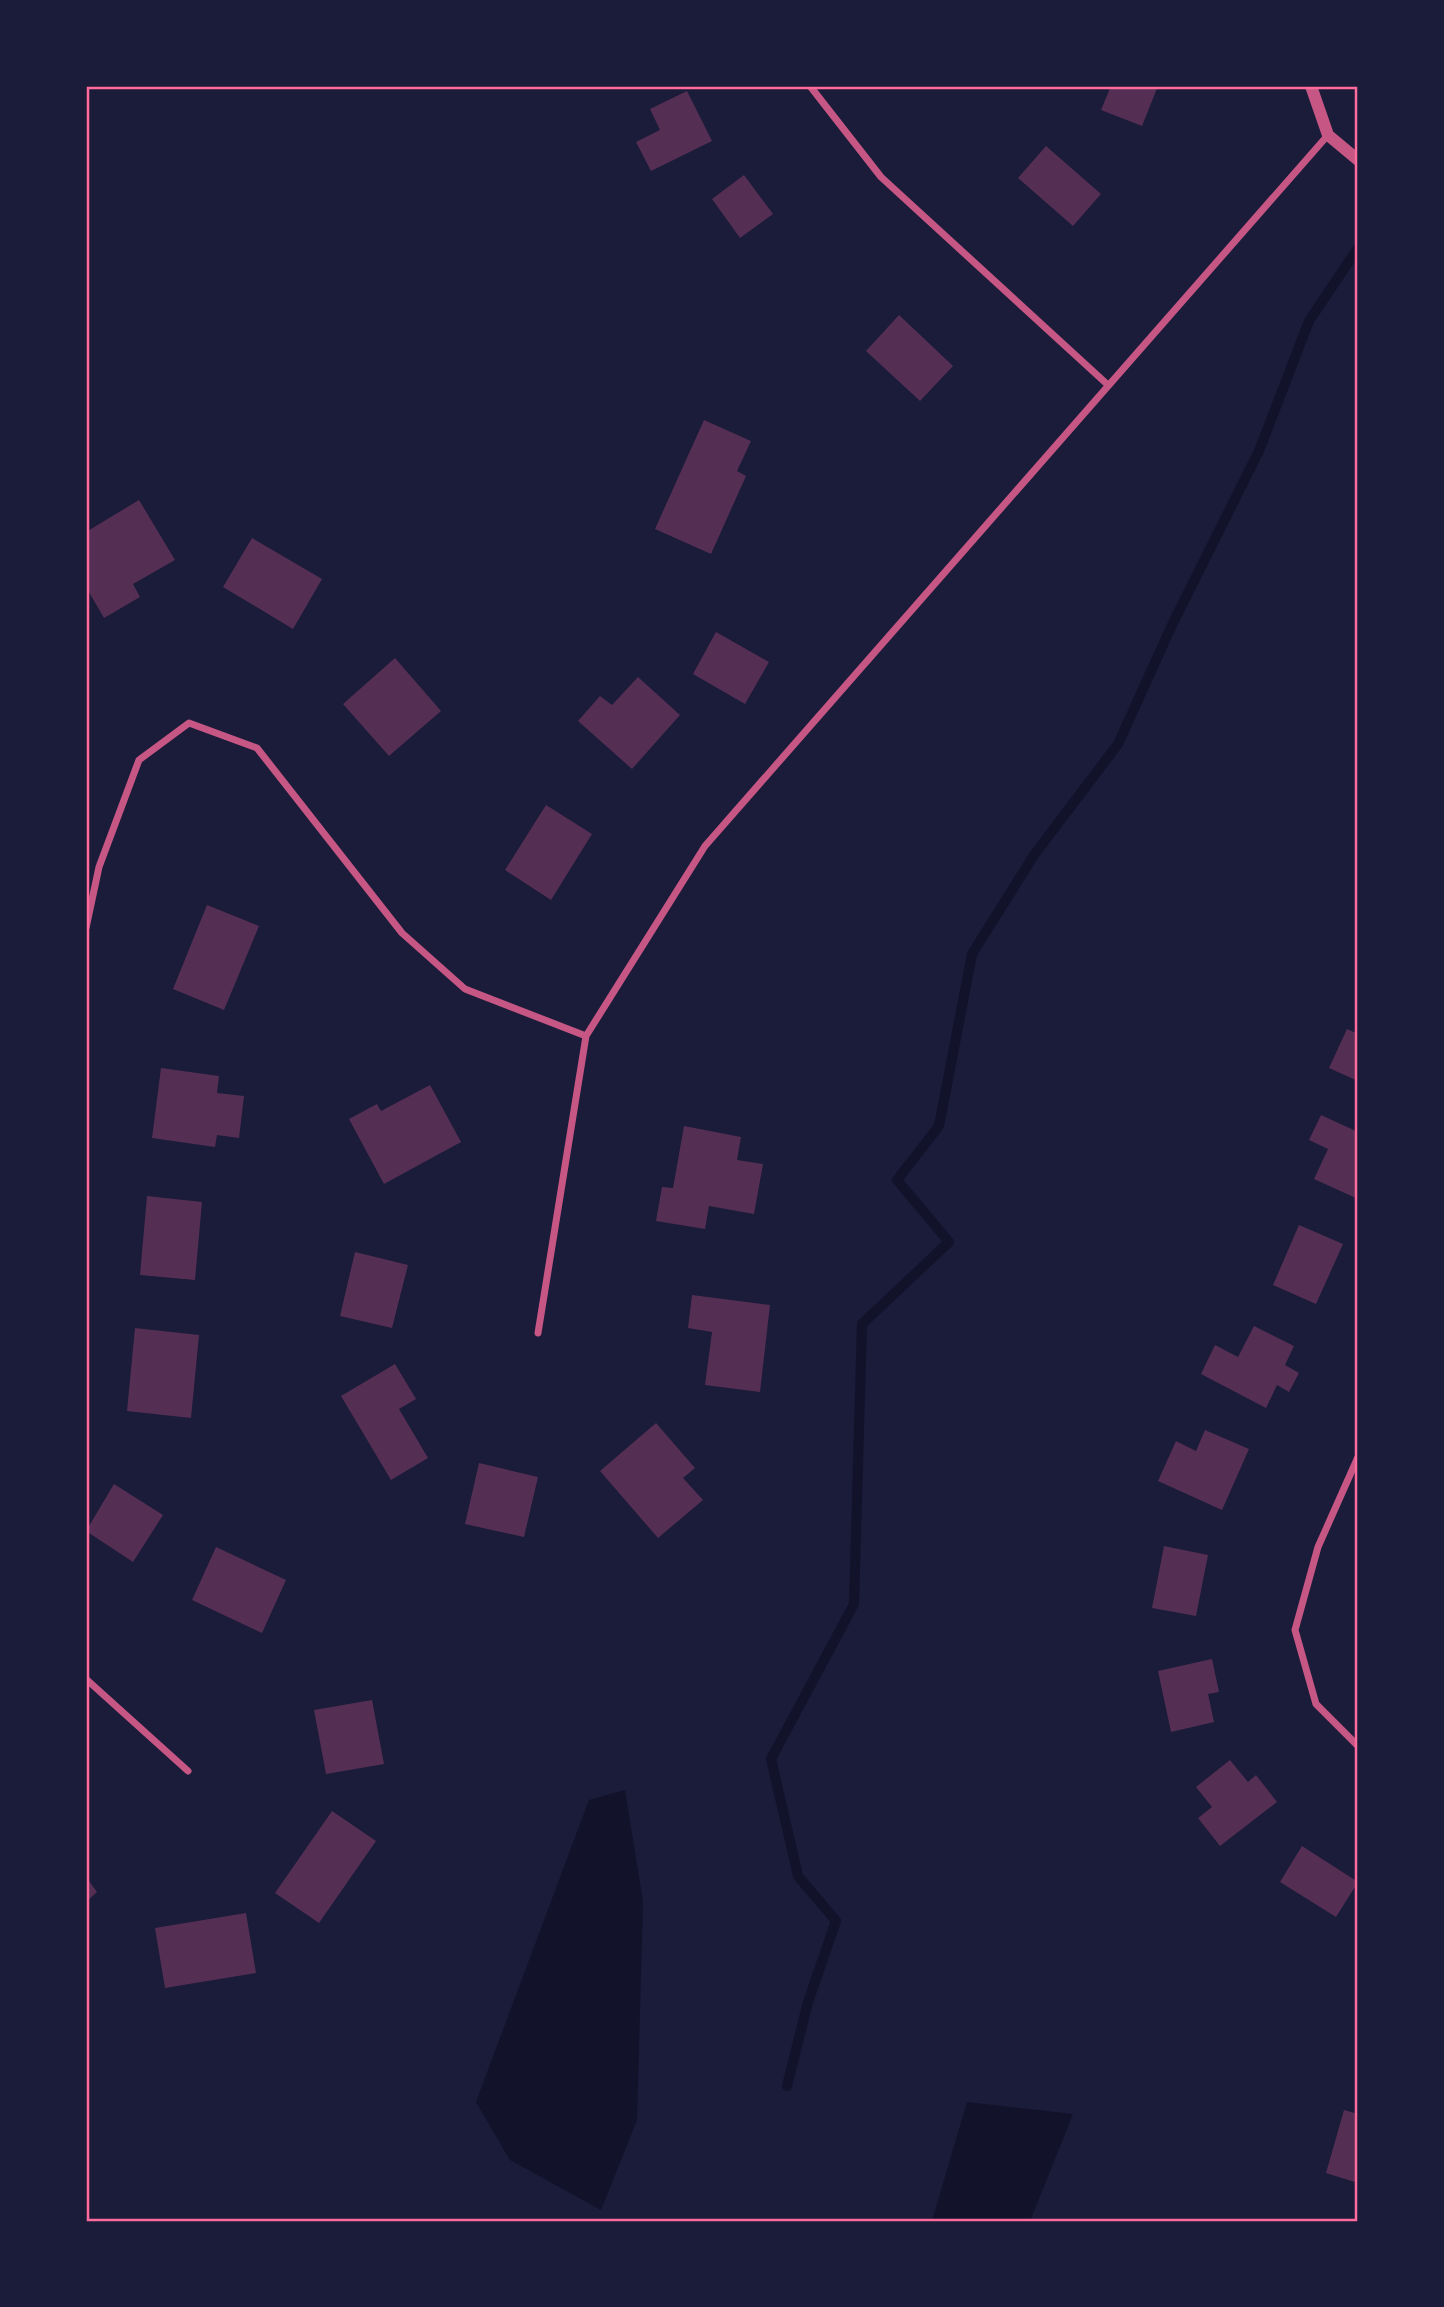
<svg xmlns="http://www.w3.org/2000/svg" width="1444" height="2307" font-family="'Source Sans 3',sans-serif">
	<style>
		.water { fill: #12122b }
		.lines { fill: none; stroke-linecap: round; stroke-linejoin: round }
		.stream { stroke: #12122b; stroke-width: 10 }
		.building { fill: #542f53 }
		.minor { stroke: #c65784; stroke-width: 7 }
		.tertiary { stroke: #c65784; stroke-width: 12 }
		.neatline { fill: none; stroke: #ff6b9d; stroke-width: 2.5 }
	</style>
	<rect width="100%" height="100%" fill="#1b1b3a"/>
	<path class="water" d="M 625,1790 L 643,1902 L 637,2120 L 601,2210 L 510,2160 L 476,2102 L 589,1800 Z
		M 967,2102 L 1073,2114 L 1030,2221 L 932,2221 Z"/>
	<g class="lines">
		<path class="stream" d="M 787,2086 L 808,2002 L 836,1921 L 798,1876 L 771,1759 L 854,1604 L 862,1324 L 949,1242 L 897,1180 L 939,1126 L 972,954 L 1034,855 L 1118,744 L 1172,625 L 1259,451 L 1309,321 L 1358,248"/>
	</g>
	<path class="building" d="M 1111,86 L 1158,86 L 1142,126 L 1101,110 Z
		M 687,91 L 712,141 L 651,171 L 636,142 L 660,130 L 650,109 Z
		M 1046,146 L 1101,194 L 1073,226 L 1018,178 Z
		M 744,175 L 773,214 L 740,238 L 712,199 Z
		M 899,315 L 953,366 L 920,401 L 866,351 Z
		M 704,420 L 751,441 L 737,471 L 746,476 L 711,554 L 655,529 Z
		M 139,500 L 175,560 L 133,584 L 140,597 L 104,618 L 86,587 L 86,532 Z
		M 252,538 L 322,579 L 293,629 L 223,587 Z
		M 716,632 L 769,662 L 745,704 L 693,674 Z
		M 395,658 L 441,711 L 389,756 L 343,704 Z
		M 638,677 L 680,715 L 632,769 L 578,721 L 600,696 L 612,705 Z
		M 546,805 L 592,834 L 551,900 L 505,870 Z
		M 207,905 L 259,926 L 224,1010 L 173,989 Z
		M 1347,1029 L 1358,1034 L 1358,1081 L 1329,1068 Z
		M 161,1068 L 219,1076 L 217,1093 L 244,1096 L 239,1138 L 217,1135 L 215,1147 L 152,1138 Z
		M 430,1085 L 461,1142 L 384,1184 L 349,1119 L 377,1104 L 381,1111 Z
		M 1321,1115 L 1358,1132 L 1358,1199 L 1314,1179 L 1328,1149 L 1309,1140 Z
		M 684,1126 L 741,1137 L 737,1160 L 763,1164 L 754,1214 L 709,1206 L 705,1229 L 656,1221 L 662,1187 L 673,1188 Z
		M 147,1196 L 202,1202 L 195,1280 L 140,1275 Z
		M 1299,1225 L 1343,1244 L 1316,1304 L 1273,1285 Z
		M 355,1252 L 408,1265 L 392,1328 L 340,1316 Z
		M 692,1295 L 770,1305 L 760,1392 L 705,1385 L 712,1332 L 688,1328 Z
		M 1254,1326 L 1294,1346 L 1285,1365 L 1299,1373 L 1289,1392 L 1277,1385 L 1266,1408 L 1201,1374 L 1215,1345 L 1238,1357 Z
		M 135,1328 L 199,1335 L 191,1418 L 127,1411 Z
		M 395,1364 L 416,1399 L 399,1409 L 428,1458 L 391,1480 L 341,1396 Z
		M 656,1423 L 695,1468 L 683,1478 L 703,1500 L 658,1538 L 600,1471 Z
		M 1205,1430 L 1249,1449 L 1222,1510 L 1158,1481 L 1176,1441 L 1196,1451 Z
		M 479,1463 L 538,1477 L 524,1537 L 465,1524 Z
		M 114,1484 L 163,1515 L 133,1562 L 86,1531 Z
		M 1164,1546 L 1208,1555 L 1196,1616 L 1152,1608 Z
		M 216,1547 L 286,1580 L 262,1633 L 192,1600 Z
		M 1212,1659 L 1219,1692 L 1208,1694 L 1214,1722 L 1171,1732 L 1158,1671 Z
		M 372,1700 L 384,1764 L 326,1774 L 314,1710 Z
		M 1230,1760 L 1248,1782 L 1256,1775 L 1277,1802 L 1220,1846 L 1198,1818 L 1212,1807 L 1196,1787 Z
		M 332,1811 L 376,1841 L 319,1923 L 275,1893 Z
		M 1302,1846 L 1358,1882 L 1336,1917 L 1280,1882 Z
		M 86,1877 L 97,1892 L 86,1902 Z
		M 246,1913 L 256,1973 L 165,1988 L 155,1928 Z
		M 1344,2110 L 1358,2114 L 1358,2183 L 1326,2173 Z"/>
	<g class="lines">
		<path class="minor" d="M 810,86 L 881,177 L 1108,385
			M 86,928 L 99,867 L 139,760 L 189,723 L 257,748 L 402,933 L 465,989 L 586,1036
			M 538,1333 L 586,1036 L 705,846 L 1328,135
			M 1358,1457 L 1318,1547 L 1295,1630 L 1316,1704 L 1358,1746
			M 86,1679 L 188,1771"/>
		<path class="tertiary" d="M 1311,86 L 1328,135 L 1358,160"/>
	</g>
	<rect width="1444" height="2307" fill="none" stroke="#1b1b3a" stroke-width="175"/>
	<rect x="88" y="88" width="1268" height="2132" class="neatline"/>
</svg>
